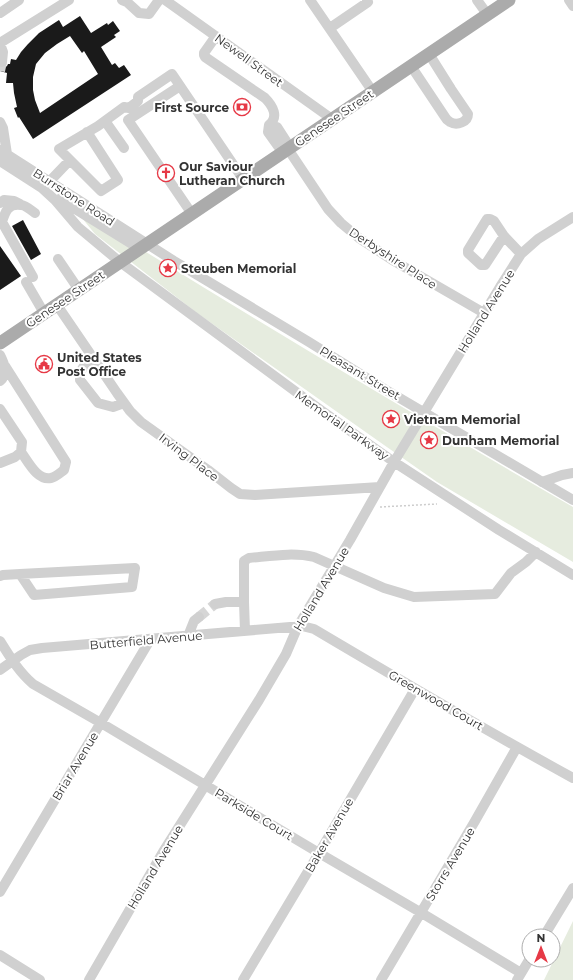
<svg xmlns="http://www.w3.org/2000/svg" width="573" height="980" font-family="Montserrat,sans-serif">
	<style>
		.green { fill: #e6ecdf }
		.building { fill: #1a1a1a; fill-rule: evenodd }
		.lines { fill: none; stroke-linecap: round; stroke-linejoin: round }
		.minor-tunnel { stroke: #d6d6d6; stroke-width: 10; stroke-dasharray: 10 5; stroke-linecap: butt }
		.path { stroke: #cdcdcd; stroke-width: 1.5; stroke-dasharray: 2 2; stroke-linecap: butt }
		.minor { stroke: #d0d0d0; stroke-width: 10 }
		.major { stroke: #ababab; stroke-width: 13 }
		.labels { text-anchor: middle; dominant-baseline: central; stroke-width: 4; stroke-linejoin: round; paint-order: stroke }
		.street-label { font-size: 12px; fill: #333; stroke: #fff }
		.poi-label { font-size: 12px; font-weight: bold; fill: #333; stroke: #fff; text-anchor: start }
	</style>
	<rect width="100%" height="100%" fill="#fff"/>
	<path class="green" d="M 73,207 C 238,309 404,410 573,507 L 573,562 L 437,482 L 384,445 L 197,313 L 95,234 Z
		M 573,921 L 573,980 L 544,980 Z"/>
	<path class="building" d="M 80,16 L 91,33 L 107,23 L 108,25 L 113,21 L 120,31 L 114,35 L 116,37 L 101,47 L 112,65 L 115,63 L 119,68 L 124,65 L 131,75 L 33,139 L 19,117 L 18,118 L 14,108 L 17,107 L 14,93 L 13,83 L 6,83 L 7,73 L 0,71 L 0,68 L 4,68 L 7,66 L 8,64 L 10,64 L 11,59 L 16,60 L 21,52 L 28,44 L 39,33 L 59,20 L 63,27 ZM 70,36 L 82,53 L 84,51 L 98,74 L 40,113 L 35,100 L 33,90 L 33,77 L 36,64 L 45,53 L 57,44 Z
		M 23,220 L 41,254 L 31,260 L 12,226 Z
		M 0,246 L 21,276 L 0,290 Z"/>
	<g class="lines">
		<path class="minor-tunnel" d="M 0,71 L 2,62
			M 199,617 L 215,604"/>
		<path class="path" d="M 380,507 L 437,504"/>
		<path class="minor" d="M 122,0 L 127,2 L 139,13 L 149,14 L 159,0
			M 165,0 L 332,119
			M 310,0 L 373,92
			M 477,0 L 487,14
			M 569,0 L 573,6
			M 0,13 L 19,0
			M 330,28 L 368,2 L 367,0
			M 216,36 L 204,53 L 204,55 L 205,57 L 265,98 C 273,106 279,117 269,125 L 268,132 L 278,146 L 288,149 L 286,141 L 277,127 L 269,125
			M 0,43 L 69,0
			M 0,44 L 3,52 L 2,62
			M 411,66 L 445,117 C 446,119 448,121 450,122 C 457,126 468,122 468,114 L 451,89 L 429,54
			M 180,86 L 128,120 L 192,214
			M 105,121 L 124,148
			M 0,122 L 3,128 L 7,154 L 5,157
			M 288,149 L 328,209 L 341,223 L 359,238 L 394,261 L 484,313
			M 0,150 L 174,261 L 309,342 L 386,390 L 573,500
			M 70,160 L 101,191 L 118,180 L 87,132
			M 0,161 L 42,188 L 55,200 L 78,227 L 120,262 L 322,411 L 394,462 L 499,530 L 573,575
			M 49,182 L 70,160 L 59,149 L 98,126 L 124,107 L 129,108 L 138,101 L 138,97 L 172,74 L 243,179
			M 59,199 L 140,249
			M 0,203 L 4,200 L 14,201 L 20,204
			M 504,236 L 485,265 L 481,265 L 468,253 L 468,250 L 487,219 L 490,219 L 494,221 L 504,236 L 521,254
			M 58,259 L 79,290
			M 33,277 L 2,222 C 5,212 8,203 21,205 C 25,205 31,210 35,213
			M 26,282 L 44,313
			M 57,305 L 117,393 L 130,411 L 141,422 L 208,470 L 231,488 L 240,494 L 255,495 L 380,487
			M 0,355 C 4,363 9,373 0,381
			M 93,358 C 84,365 80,368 80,380 L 98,403 L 113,407 L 124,403
			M 5,366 L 66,462 L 64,470 C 60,473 56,477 51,478 C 37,481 28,461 21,452
			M 0,409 L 22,442 L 21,452 L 15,457 L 0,463
			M 542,482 L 562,475 L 573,473
			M 0,576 L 3,575 L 20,574 L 135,568 L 132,587 L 34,595 L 20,574
			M 215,604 L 226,602 L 244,602
			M 245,631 L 244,602 L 244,561 L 249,558 C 271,556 293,552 314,557 L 384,588 L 414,597 L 495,594 L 511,573 L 526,562 L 536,552
			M 188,636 L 194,621 L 199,617
			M 0,641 C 10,657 19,672 33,684 L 101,723 L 319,853 L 420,912 L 521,973
			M 0,670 L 21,655 L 30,650 L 42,648 L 302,626 L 314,629 C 400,680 485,730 573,778
			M 0,892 L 150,640
			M 544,936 L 573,888
			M 0,955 L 40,980
			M 89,980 L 163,852 L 259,700 L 286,654 L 298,626 L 350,540 L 394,462 L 500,287 L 521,254 L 538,239 L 573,217
			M 243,980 L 319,853 L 415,689
			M 381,980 L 475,821 L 517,747
			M 517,980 L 529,960"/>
		<path class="major" d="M 0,343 L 509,0"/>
	</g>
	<defs>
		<g id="bank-ring" transform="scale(0.9)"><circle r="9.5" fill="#fff" stroke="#e63946" stroke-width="1.5"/><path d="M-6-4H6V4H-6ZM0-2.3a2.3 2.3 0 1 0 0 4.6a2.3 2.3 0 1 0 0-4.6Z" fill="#e63946"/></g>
		<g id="church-ring" transform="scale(0.9)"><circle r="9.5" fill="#fff" stroke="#e63946" stroke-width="1.5"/><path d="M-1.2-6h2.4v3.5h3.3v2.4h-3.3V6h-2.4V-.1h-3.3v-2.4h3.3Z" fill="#e63946"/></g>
		<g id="sight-ring" transform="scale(0.9)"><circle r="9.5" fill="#fff" stroke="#e63946" stroke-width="1.5"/><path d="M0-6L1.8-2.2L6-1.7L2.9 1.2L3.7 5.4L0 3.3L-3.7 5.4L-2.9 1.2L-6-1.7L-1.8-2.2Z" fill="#e63946"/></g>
		<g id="civic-ring" transform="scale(0.9)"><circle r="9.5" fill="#fff" stroke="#e63946" stroke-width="1.5"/><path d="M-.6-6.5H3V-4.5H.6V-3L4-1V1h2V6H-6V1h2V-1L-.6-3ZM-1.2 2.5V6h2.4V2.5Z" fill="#e63946"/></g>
	</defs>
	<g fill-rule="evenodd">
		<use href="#bank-ring" x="242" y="107"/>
		<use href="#church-ring" x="166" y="173"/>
		<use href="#sight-ring" x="168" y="268"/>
		<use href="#civic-ring" x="44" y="364"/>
		<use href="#sight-ring" x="391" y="419"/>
		<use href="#sight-ring" x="429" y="440"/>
	</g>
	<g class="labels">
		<g class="street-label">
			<text transform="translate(249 60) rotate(36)">Newell Street</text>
			<text transform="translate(334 118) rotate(-34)">Genesee Street</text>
			<text transform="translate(74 197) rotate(33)">Burrstone Road</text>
			<text transform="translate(393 258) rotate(33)">Derbyshire Place</text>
			<text transform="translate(65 299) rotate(-34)">Genesee Street</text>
			<text transform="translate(486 311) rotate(-58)">Holland Avenue</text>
			<text transform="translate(360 373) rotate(31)">Pleasant Street</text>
			<text transform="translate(342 425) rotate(35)">Memorial Parkway</text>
			<text transform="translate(189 457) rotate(37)">Irving Place</text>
			<text transform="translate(321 589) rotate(-59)">Holland Avenue</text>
			<text transform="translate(146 640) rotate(-5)">Butterfield Avenue</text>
			<text transform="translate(436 700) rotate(30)">Greenwood Court</text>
			<text transform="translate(75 766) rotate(-59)">Briar Avenue</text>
			<text transform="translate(254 814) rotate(31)">Parkside Court</text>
			<text transform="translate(329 835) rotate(-60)">Baker Avenue</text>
			<text transform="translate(450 864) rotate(-59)">Storrs Avenue</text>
			<text transform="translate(155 867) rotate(-59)">Holland Avenue</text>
		</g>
		<g class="poi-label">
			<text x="229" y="107" text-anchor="end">First Source</text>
			<text x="179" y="166">Our Saviour<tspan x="179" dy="14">Lutheran Church</tspan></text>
			<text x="181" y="268">Steuben Memorial</text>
			<text x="57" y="357">United States<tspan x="57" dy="14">Post Office</tspan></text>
			<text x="404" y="419">Vietnam Memorial</text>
			<text x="442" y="440">Dunham Memorial</text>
		</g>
	</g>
	<g transform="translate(541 948)"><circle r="19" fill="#ffffff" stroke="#adadad"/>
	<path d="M0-3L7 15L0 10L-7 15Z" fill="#e63946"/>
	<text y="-6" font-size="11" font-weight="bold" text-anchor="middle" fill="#333333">N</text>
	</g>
</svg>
